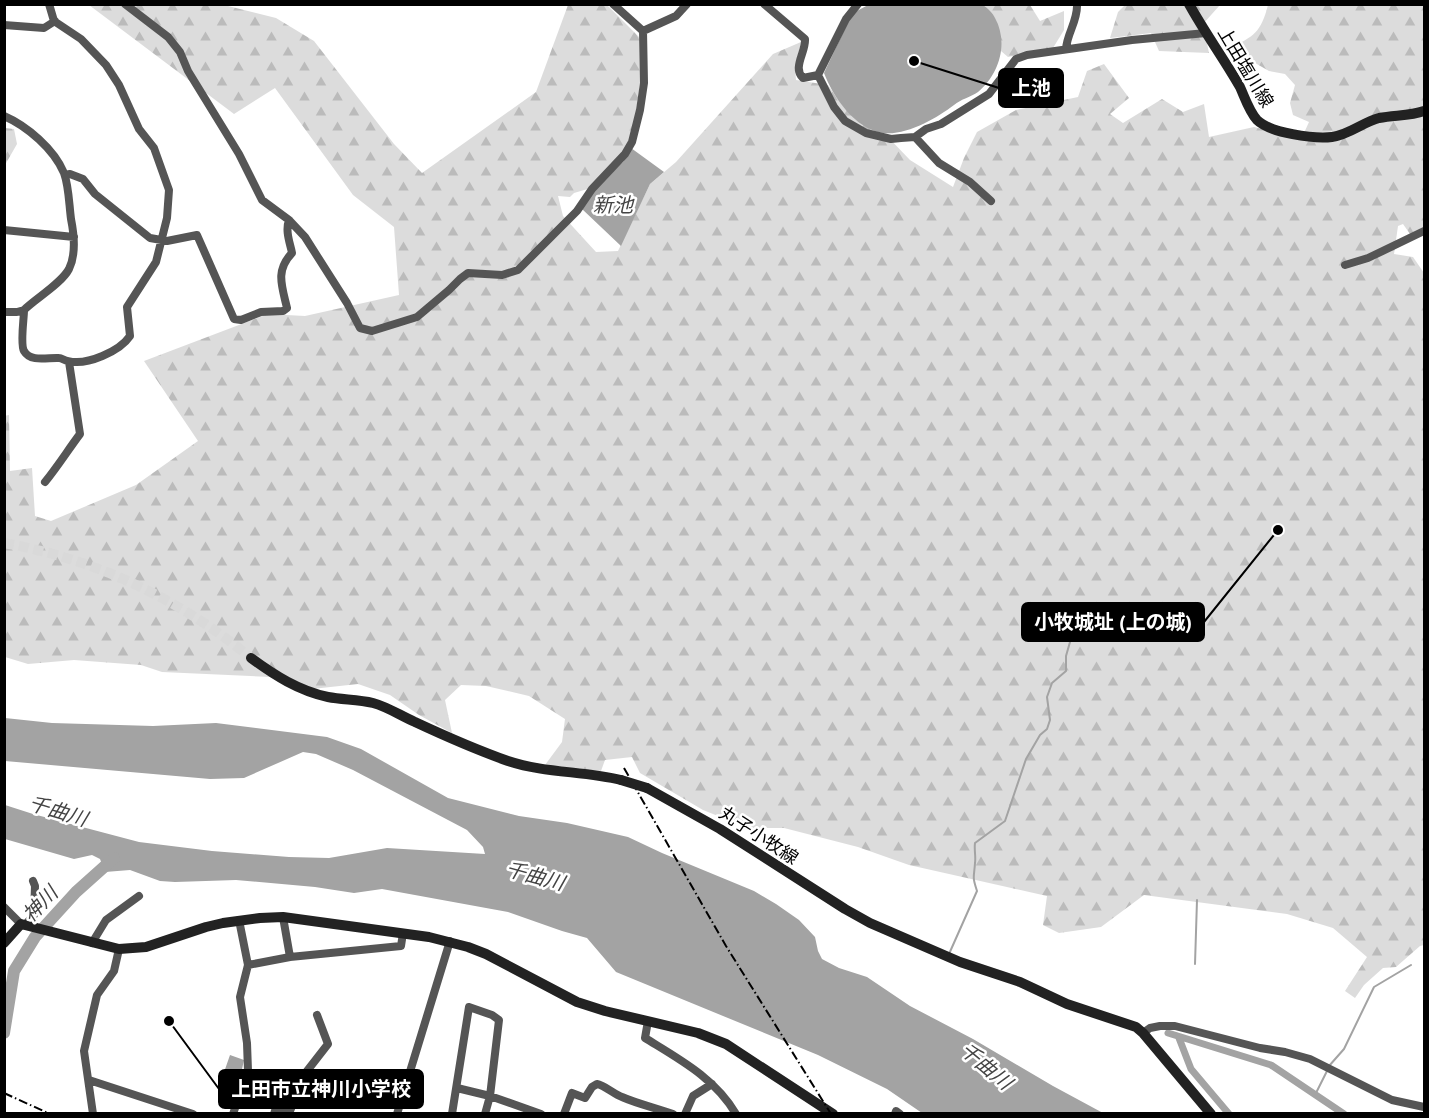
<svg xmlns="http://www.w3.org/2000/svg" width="1429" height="1118" font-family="'PT Sans','Noto Sans JP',sans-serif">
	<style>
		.forest { fill: url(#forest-firs) }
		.water { fill: #a3a3a3 }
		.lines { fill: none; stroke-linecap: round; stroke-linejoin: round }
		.stream { stroke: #a3a3a3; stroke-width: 2 }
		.canal { stroke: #a3a3a3; stroke-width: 7 }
		.river { stroke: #a3a3a3; stroke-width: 12 }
		.secondary-tunnel { stroke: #d9d9d9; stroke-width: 10; stroke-dasharray: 10 5; stroke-linecap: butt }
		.street { stroke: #555; stroke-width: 8 }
		.secondary { stroke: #222; stroke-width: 10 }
		.rail { stroke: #000; stroke-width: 2; stroke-dasharray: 9 3 1.5 3; stroke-linecap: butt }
		.secondary-bridge { stroke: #222; stroke-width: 10 }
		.labels { text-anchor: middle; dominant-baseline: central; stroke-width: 5; stroke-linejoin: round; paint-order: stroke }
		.street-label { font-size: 18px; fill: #000; stroke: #fff }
		.water-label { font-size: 20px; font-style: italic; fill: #444; stroke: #fff }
		.leader { fill: none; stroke: #000; stroke-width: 2 }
		.callout-dot { fill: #000; stroke: #fff; stroke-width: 2 }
		.callout { fill: #000; stroke: #000; stroke-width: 2 }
		.callout-label { font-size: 20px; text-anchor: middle; font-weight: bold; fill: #fff }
	</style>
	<defs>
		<pattern id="forest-firs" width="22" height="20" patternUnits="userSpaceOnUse" patternTransform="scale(1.5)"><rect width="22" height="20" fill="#dcdcdc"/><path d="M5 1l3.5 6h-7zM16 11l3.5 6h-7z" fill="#bbb"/></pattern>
	</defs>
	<rect width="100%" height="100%" fill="#fff"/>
	<path class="forest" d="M 89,5 L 224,5 L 276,18 L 314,41 L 394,144 L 422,173 L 536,92 L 568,5 L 607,5 L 641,39 L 640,83 L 633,132 L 623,154 L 591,188 L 574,193 L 570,197 L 558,196 L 563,216 L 596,252 L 618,251 L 650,184 L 676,162 L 773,54 L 801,42 L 795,68 L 796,80 L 828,85 L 843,106 L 874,130 L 884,133 L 910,160 L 953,187 L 964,158 L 977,132 L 1016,110 L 1078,97 L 1087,71 L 1104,64 L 1129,98 L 1110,114 L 1123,123 L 1162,99 L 1183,112 L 1204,104 L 1209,137 L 1254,127 L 1295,137 L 1329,139 L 1369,124 L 1424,113 L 1424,228 L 1410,234 L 1403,224 L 1398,226 L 1394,254 L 1413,257 L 1424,273 L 1424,945 L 1420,946 L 1396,967 L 1383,968 L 1364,985 L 1355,998 L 1345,991 L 1367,957 L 1333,928 L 1287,914 L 1144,895 L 1101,927 L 1059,933 L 1043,925 L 1047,896 L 909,865 L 858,847 L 784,828 L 748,828 L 703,810 L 640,773 L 632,757 L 605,760 L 601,771 L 545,765 L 562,742 L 565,719 L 529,696 L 486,686 L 461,685 L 445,700 L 452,733 L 419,715 L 390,695 L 358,684 L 312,689 L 270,677 L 162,672 L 141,665 L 74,660 L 28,664 L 5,657 L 4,416 L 9,415 L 10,471 L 32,468 L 35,516 L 51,521 L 136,485 L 198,441 L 144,361 L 268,314 L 305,316 L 399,295 L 394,227 L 353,195 L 275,88 L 234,114 Z
		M 983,5 L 1030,5 L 1040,21 L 1064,11 L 1064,30 L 1053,48 L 1008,57 L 1001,51 L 1000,31 Z
		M 1125,5 L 1220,5 L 1203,24 L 1209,53 L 1159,51 L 1151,33 L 1110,38 L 1118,12 Z
		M 1268,5 L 1424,5 L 1424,109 L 1347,131 L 1304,133 L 1309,122 L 1293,115 L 1290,103 L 1295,85 L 1285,74 L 1269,71 L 1229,48 C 1254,37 1261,32 1268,5 Z
		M 5,128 L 14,129 L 17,144 L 5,165 Z"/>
	<path class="water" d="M 868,5 L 983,5 C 987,8 993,13 995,18 C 1009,43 999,75 978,92 C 971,97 961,99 954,105 C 937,118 906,136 883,133 C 855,129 833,97 824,73 L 849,20 L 855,12 Z
		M 631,148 L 664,172 L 650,184 L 621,246 L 582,209 L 593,190 L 623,162 Z
		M 5,718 L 52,723 L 153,726 L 216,723 L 327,737 L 361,749 L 448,798 L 519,816 L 567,823 L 628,837 L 662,853 L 754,891 L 776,904 L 799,920 L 815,937 L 818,951 L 822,959 L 839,968 L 867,977 L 910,1006 L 973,1039 L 1053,1086 L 1103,1113 L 922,1113 L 887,1089 L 818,1055 L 616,972 L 587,938 L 562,931 L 508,912 L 382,889 L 354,893 L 315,887 L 236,880 L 175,882 L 160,881 L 130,870 L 105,872 L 100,859 L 92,855 L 74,859 L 5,839 L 5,805 L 33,814 L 139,842 L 212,851 L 289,857 L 329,858 L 387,848 L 485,854 L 483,847 L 467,830 L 353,770 L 316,754 L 303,752 L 244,778 L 210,779 L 5,761 Z
		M 230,1055 L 244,1060 L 239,1083 L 222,1078 Z"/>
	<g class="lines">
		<path class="stream" d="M 949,954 L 977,891 C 972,876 974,878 975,863 C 976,856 974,850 975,843 L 1005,821 L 1026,759 L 1040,735 L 1047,729 L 1050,720 L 1047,697 L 1052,683 L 1066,671 L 1066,656 L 1070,642
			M 1195,964 L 1197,900
			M 1329,1066 L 1344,1049 L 1374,987 L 1411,965
			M 1315,1095 L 1327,1071"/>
		<path class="canal" d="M 1168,1033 L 1271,1065 L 1344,1114
			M 1179,1038 L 1191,1069 L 1229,1114"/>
		<path class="river" d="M 4,1033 L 14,971 L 35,937 L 76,892 L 114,858"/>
		<path class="secondary-tunnel" d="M 4,543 C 95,559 180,599 251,658"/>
		<path class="street" d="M 125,4 L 168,37 L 180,52 L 188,71 L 239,154 L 262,200 L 289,220 L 305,237 L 347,303 L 360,328 L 372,331 L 417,317 L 449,290 L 460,279 L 468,273 L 502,275 L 518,270 L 577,211 L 592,189 L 625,154 L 632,142 L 640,110 L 644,83 L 643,31 L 613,4
			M 764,4 L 805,39 C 806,52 792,68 803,78 L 818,75
			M 4,25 L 44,28 L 55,21
			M 643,31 L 676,16 L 687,4
			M 1066,49 C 1067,33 1078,21 1077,4
			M 818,75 L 834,107 L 845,121 L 866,133 L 891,139 L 901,138 L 915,137 L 926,129 L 941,124 L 989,94 L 1016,59 L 1027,55 L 1132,40 L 1206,33
			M 818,75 L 846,19 L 858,4
			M 4,116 C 27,126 54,149 64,173 C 69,187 69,204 71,219 C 74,234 76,255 69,269 C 61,284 36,298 24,310 L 17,312 L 4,312
			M 915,137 L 939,163 L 970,182 L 991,201
			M 65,175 L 70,174 L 83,179 L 95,194 L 150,238 L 167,241 L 197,235 L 234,319 L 241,320 L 261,312 L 283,311 L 287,308 C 282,286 275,271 292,253 C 290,243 285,231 289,220
			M 4,230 L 74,237
			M 1345,265 L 1368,258 L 1424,231
			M 24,310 C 24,319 20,344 24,351 C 31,363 49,357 59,358 C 62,358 65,361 68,361 C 87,366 120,351 130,336 L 127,307 L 156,262 L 167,218 L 169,190 L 154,148 L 139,129 L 119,85 L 106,65 L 81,39 L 54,21 L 49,4
			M 45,482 C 58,466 68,450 80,434 L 69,362
			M 4,907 L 21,924
			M 283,917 L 290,957 L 401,946 L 403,933
			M 239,920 L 248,965 L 290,957
			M 25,925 L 34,915 L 35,886 L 33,881
			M 92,943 L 106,920 L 139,896
			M 648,1021 L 645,1038 C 679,1059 715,1078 736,1114
			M 1143,1033 L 1150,1028 L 1160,1026 L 1175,1026 L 1260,1048 L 1285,1052 L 1310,1059 L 1392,1100 L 1424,1107
			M 306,1074 L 331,1082
			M 89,1080 L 193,1114
			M 457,1088 L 490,1096 L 541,1114
			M 93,1114 L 84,1051 L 97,995 L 114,971 L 119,949
			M 233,1114 L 248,1071 L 247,1043 L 240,997 L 248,965
			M 274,1114 L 276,1107 L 290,1111 L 307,1071 L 328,1044 L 317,1015
			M 397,1114 L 450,941
			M 452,1114 L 469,1007 L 492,1015 L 499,1020 L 490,1096 L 485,1114
			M 564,1114 L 572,1093 L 585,1098 L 592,1087 L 597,1084 C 604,1085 614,1094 622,1097 C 638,1104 656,1108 673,1114
			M 685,1114 L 693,1096 L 712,1084
			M 895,1114 L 896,1111 L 900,1114"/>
		<path class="secondary" d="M 1189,4 C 1205,33 1224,59 1240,87 C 1245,98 1249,111 1257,120 C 1270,133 1314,139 1332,137 C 1349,135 1363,122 1379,118 C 1395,115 1410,116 1424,111
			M 251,658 C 274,675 299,691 328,697 C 343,700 358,699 373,703 C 388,707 401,716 415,722 C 445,736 477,750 508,761 C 544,773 584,771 621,780
			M 647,788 L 720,829 L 845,909 L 870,923 L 960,962 L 1020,982 L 1067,1004 L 1136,1027 L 1143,1033 L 1211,1114
			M 4,943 L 21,924 L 119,949 L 146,947 L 206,927 L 223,923 L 260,918 L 283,917 L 429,937 L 468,947 L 486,954 L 577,1002 L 605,1011 L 698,1033 L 726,1044 L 833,1114"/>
		<path class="rail" d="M 624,768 L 726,946 L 831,1114
			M 4,1093 L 50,1114"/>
		<path class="secondary-bridge" d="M 621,780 L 647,788"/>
	</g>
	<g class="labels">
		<g class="street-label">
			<text transform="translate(1246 67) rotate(59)">上田塩川線</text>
			<text transform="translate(759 835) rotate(33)">丸子小牧線</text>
		</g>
		<g class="water-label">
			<text x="613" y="205">新池</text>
			<text transform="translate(58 811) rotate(17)">千曲川</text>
			<text transform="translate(535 876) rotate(15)">千曲川</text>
			<text transform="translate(40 904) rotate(-46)">神川</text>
			<text transform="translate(986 1066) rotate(40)">千曲川</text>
		</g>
	</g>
	<path class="leader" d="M914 61L999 88M1278 530L1204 622M169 1021L219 1089"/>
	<g class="callout-dot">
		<circle cx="914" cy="61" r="6"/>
		<circle cx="1278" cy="530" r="6"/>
		<circle cx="169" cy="1021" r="6"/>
	</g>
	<g class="callout">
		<rect x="999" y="69" width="64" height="38" rx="6"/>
		<rect x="1022" y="603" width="182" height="38" rx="6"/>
		<rect x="219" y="1070" width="204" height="38" rx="6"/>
	</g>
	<g class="callout-label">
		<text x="1031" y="95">上池</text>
		<text x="1113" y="629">小牧城址 (上の城)</text>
		<text x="321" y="1096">上田市立神川小学校</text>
	</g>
	<rect width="1429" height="1118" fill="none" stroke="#000000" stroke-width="12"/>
</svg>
